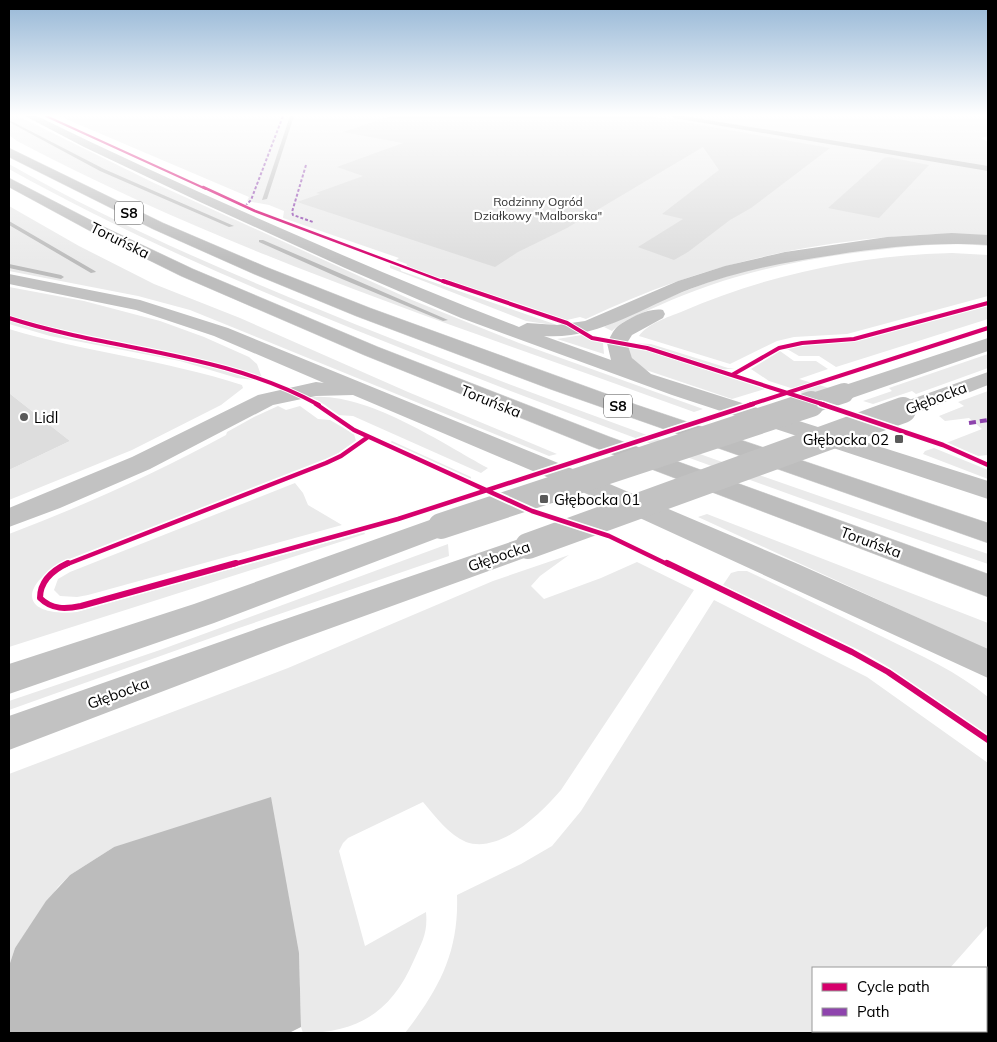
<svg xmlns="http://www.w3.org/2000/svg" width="997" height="1042" font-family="Mulish,sans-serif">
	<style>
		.green { fill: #eaeaea }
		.water { fill: #bcbcbc }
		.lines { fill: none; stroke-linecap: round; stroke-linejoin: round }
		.stream { fill: #bcbcbc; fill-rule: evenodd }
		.building { fill: #ddd }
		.highway-casing { stroke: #dbdbdb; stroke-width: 1 }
		.lane { fill: #bebebe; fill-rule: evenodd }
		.secondary { fill: #c2c2c2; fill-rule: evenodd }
		.highway { fill: #bdbdbd; fill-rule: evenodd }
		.secondary-bridge-far1 { stroke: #c2c2c2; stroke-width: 20 }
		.secondary-bridge { stroke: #c2c2c2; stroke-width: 26 }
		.quiet-far1 { stroke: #8e44ad; stroke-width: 2; stroke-dasharray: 3 2; stroke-linecap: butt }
		.quiet { stroke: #8e44ad; stroke-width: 4; stroke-dasharray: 7 4; stroke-linecap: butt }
		.cycleway-far4-casing { stroke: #fff; stroke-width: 3 }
		.cycleway-far3-casing { stroke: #fff; stroke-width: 4.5 }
		.cycleway-far2-casing { stroke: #fff; stroke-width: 6 }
		.cycleway-far1-casing { stroke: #fff; stroke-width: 8 }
		.cycleway-casing { stroke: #fff; stroke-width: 9 }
		.cycleway-far4 { stroke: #d6006c; stroke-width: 2 }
		.cycleway-far3 { stroke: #d6006c; stroke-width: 2.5 }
		.cycleway-far2 { stroke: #d6006c; stroke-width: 4 }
		.cycleway-far1 { stroke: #d6006c; stroke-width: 4.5 }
		.cycleway { stroke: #d6006c; stroke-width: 6 }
		.poi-dot { fill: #595959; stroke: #fff; stroke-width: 2 }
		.labels { text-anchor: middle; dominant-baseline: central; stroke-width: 4.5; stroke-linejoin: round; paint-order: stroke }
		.far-park-label { font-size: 12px; fill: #303030; stroke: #fff }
		.shield { fill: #fff; stroke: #4c4c4c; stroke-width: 1 }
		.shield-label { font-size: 14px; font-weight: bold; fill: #000 }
		.street-label { font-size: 15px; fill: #000; stroke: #fff }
		.poi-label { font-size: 15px; fill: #000; stroke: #fff; text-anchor: start }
	</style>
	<rect width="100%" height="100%" fill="#fff"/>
	<path class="green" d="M 9,116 L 18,116 L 154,183 L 412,300 L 519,343 L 703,409 L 694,412 C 464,328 235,256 17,141 L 9,135 Z
		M 59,116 L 988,116 L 988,136 L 981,138 L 988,142 L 988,236 C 952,232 914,235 878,238 C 772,249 682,273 586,319 L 580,317 L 567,320 L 406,267 L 407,264 L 396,260 L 399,258 L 283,218 L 284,211 L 269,205 L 247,201 L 249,197 Z
		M 9,164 C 130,233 260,286 390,338 C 587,416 788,486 988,554 L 988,564 C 809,502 631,438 454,369 C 303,310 151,248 9,169 Z
		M 9,206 L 79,246 L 154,284 L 240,318 L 408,392 L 557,454 L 549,456 L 190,310 L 138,296 L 9,271 Z
		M 972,242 L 988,244 L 988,246 C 952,242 915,245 878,250 C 803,258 728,274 658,306 C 643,313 624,319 612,331 L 604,327 C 639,310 675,294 712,281 C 792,254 889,244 972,242 Z
		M 952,253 L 988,255 L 988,296 L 847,334 L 794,337 L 777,341 L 730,364 L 639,336 C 647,324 668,317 681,312 C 766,275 860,255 952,253 Z
		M 390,265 L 400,268 L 401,271 L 560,326 L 526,321 L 390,268 Z
		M 9,287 L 84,301 L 160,321 L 204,337 L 249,357 L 257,364 L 262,378 C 180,347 92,341 9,316 Z
		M 988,306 L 988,319 L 836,367 L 819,356 L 799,356 L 787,349 L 802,345 L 857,341 Z
		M 9,320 L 71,338 L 204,364 L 254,380 L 237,378 L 180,361 L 50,336 L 9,324 Z
		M 9,329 C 85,352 165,360 242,385 L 243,388 L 221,405 L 132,450 L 9,500 L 9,470 L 70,441 L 9,393 Z
		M 582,335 L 603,343 L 604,354 L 557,339 Z
		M 628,343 L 651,344 L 728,368 L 735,368 L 721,370 L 648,347 Z
		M 627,347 L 645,350 L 765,389 L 732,399 L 646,370 L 633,360 Z
		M 780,351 L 794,361 L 816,361 L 828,369 L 799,379 L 849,394 L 812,398 L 794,389 L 769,381 L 751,369 Z
		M 988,354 L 988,368 L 916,394 L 912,391 L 873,404 L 863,401 L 892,391 L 889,388 Z
		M 988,391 L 988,455 L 978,456 L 946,443 L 982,429 L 969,418 L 945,421 L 939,416 L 964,406 L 958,402 Z
		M 311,397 C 367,392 440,442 488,468 L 481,473 L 353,416 L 337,415 L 325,405 Z
		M 278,406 L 286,410 L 300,406 L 318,419 L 330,420 L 354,434 L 356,441 L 331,458 L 66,561 C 20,584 18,617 77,612 L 364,532 L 365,534 L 9,647 L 9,534 C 83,506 156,473 226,435 L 227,432 L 254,417 Z
		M 392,441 L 471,477 L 471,480 L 389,443 Z
		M 934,448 L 988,470 L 988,479 L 923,454 L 925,451 Z
		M 295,483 L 303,493 L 308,505 L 342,525 L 88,595 L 77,597 L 60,596 L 54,590 L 58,579 L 70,572 Z
		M 707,514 L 988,623 L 988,650 L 698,517 Z
		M 448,544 L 449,556 L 239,628 L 9,710 L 9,701 L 160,650 Z
		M 569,555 L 540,576 L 531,586 L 544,599 L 601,578 L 637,562 L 694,590 L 561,790 C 541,813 501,854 466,842 C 449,835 435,816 423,802 L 348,838 L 343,843 L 339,851 L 365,946 L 426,912 C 428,933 422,942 414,960 C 392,1011 359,1033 303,1033 L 301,1027 L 299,953 L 114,847 L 70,875 L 58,887 L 15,948 L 9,966 L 9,774 L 288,668 L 493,581 Z
		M 738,571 L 747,571 C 794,593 839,616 885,638 C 920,655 958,672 988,697 L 988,736 L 885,665 L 861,651 L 723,585 L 731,573 Z
		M 714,600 L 867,677 L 988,763 L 988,925 L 950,968 L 813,968 L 813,1031 L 855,1031 L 850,1033 L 405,1033 C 439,989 459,953 457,895 L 521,864 L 552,846 L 581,811 Z"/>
	<path class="water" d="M 271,797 L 299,953 L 301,1027 L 289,1033 L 9,1033 L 9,966 L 15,948 L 46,901 L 70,875 L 114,847 Z"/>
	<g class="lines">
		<path class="stream" d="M 290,116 L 294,116 L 267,199 L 262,200 Z
			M 9,120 L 104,169 L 234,226 L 229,227 L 100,171 L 9,122 Z
			M 9,221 L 95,271 L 96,272 L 91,273 L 9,225 Z
			M 259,240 L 263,240 L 448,320 L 443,321 L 342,279 L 259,242 Z
			M 9,264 L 61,275 L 64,277 L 61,279 L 9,268 Z"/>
	</g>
	<path class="building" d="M 391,116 L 650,116 L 830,148 L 751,208 L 730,220 L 688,252 L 674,260 L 638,247 L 683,219 L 662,214 L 719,170 L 703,147 L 567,228 L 518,252 L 495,267 L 297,202 L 320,194 L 316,193 L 363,176 L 337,167 L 403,143 L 343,132 Z
		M 888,157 L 929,165 L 879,218 L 828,208 L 884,158 Z
		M 9,393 L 70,441 L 9,470 Z"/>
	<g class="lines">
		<g class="highway-casing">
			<path id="highway" d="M 9,148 L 163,223 L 266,267 L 370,308 L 637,405 L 988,523 L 988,543 L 550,389 L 356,316 L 254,274 L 153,229 L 9,157 Z
				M 9,178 L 102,226 L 193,269 L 378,347 L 610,437 L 988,574 L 988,597 L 593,447 L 364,355 L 181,276 L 92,232 L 9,187 Z"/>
		</g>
		<path class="lane" d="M 671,116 L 684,116 L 988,166 L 988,171 L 674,118 Z"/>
		<path class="secondary" d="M 25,116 L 37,116 C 114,154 192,189 271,224 C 353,260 435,295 519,327 L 527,323 L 557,325 L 585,321 L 678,281 L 725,266 L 785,252 L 887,237 L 952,233 L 988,235 L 988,245 C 936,242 885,247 834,255 C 785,262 737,271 690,289 C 643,307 597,340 544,336 L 611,360 L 607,343 C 610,338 613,330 618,326 C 629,318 650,307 663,310 L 665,314 L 663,318 L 632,335 L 627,343 L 632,358 L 651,374 L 988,481 L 988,499 L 672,395 L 461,318 L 345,268 L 200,202 L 84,147 Z
			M 9,274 L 140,300 L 228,328 L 612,485 L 798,564 L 988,649 L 988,678 L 594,497 L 353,395 L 316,396 L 273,405 L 150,469 L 60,508 L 9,527 L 9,508 L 132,457 L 258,395 L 316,382 L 324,383 L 214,336 L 136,310 L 9,284 Z
			M 988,338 L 988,351 L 852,398 L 844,400 L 836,398 L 833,393 L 836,388 Z
			M 988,372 L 988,385 L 911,415 L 903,417 L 895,415 L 892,410 L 895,405 Z
			M 441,516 L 451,519 L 455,526 L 451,533 L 214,623 L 9,694 L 9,664 L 194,604 Z
			M 528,536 L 538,539 L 542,546 L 538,553 L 287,644 L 9,750 L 9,716 L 265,626 Z
			M 988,981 L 988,1030 L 985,1033 L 933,1033 L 934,1031 L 986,1031 L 986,982 Z"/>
		<use href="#highway" class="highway"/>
		<path class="secondary-bridge-far1" d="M 807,405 L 844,393"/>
		<path class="secondary-bridge" d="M 441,526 L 811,404
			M 528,546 L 903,410"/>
		<path class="quiet-far1" d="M 306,165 L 292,212 L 293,215 L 313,222
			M 245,206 L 251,200 L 283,116"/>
		<path class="quiet" d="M 969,423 L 988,420"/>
		<g class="cycleway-far4-casing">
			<path id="cycleway-far4" d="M 46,116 L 206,189"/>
		</g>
		<g class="cycleway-far3-casing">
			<path id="cycleway-far3" d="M 203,187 L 255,211 L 447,283"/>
		</g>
		<g class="cycleway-far2-casing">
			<path id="cycleway-far2" d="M 443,281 L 567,323 L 592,338 L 647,348 L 825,405
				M 9,318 C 111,351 223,352 319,405
				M 732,375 L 779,348 L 802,343 L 854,339 L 988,303
				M 749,405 L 988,328"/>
		</g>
		<g class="cycleway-far1-casing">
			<path id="cycleway-far1" d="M 316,404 L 354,430 L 532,511 L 609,536 L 669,565
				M 821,404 L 943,445 L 988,465
				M 65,565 L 326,463 L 341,456 L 368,437
				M 231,565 L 398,519 L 753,404"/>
		</g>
		<g class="cycleway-casing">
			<path id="cycleway" d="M 68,563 C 53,570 40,581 40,598 C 52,610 66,609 81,606 L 236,563
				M 667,563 L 852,652 L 888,672 L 988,740"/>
		</g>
		<use href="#cycleway-far4" class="cycleway-far4"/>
		<use href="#cycleway-far3" class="cycleway-far3"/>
		<use href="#cycleway-far2" class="cycleway-far2"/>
		<use href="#cycleway-far1" class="cycleway-far1"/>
		<use href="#cycleway" class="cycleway"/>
	</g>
	<linearGradient id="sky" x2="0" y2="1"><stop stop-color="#96b7d6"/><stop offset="0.44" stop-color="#fff"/><stop offset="1" stop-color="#fff" stop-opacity="0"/></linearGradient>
	<rect width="997" height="262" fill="url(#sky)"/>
	<g class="poi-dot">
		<circle cx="24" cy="417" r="5"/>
		<rect x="894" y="434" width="10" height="10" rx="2.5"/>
		<rect x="539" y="494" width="10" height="10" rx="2.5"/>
	</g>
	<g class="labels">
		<g class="far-park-label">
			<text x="538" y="201">Rodzinny Ogród<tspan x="538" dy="14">Działkowy "Malborska"</tspan></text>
		</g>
		<g class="shield">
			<rect x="115" y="201.5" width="28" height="23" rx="4"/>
			<rect x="604" y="394.5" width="28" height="23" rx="4"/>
		</g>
		<g class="shield-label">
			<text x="129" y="213">S8</text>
			<text x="618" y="406">S8</text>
		</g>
		<g class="street-label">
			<text transform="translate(120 240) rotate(26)">Toruńska</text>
			<text transform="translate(936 398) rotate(-21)">Głębocka</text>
			<text transform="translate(491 401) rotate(22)">Toruńska</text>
			<text transform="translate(871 542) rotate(20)">Toruńska</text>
			<text transform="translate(499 556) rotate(-19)">Głębocka</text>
			<text transform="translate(118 693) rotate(-20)">Głębocka</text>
		</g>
		<g class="poi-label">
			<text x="34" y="417">Lidl</text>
			<text x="889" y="439" text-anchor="end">Głębocka 02</text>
			<text x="554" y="499">Głębocka 01</text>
		</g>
	</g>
	<rect width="997" height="1042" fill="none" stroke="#000000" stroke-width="20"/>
	<rect x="812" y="967" width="175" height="65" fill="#ffffff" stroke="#999999"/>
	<rect x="822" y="983" width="25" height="8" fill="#d6006c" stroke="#999999"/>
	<text x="857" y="992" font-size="15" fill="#000000">Cycle path</text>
	<rect x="822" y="1008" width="25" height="8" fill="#8e44ad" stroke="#999999"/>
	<text x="857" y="1017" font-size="15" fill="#000000">Path</text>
</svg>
